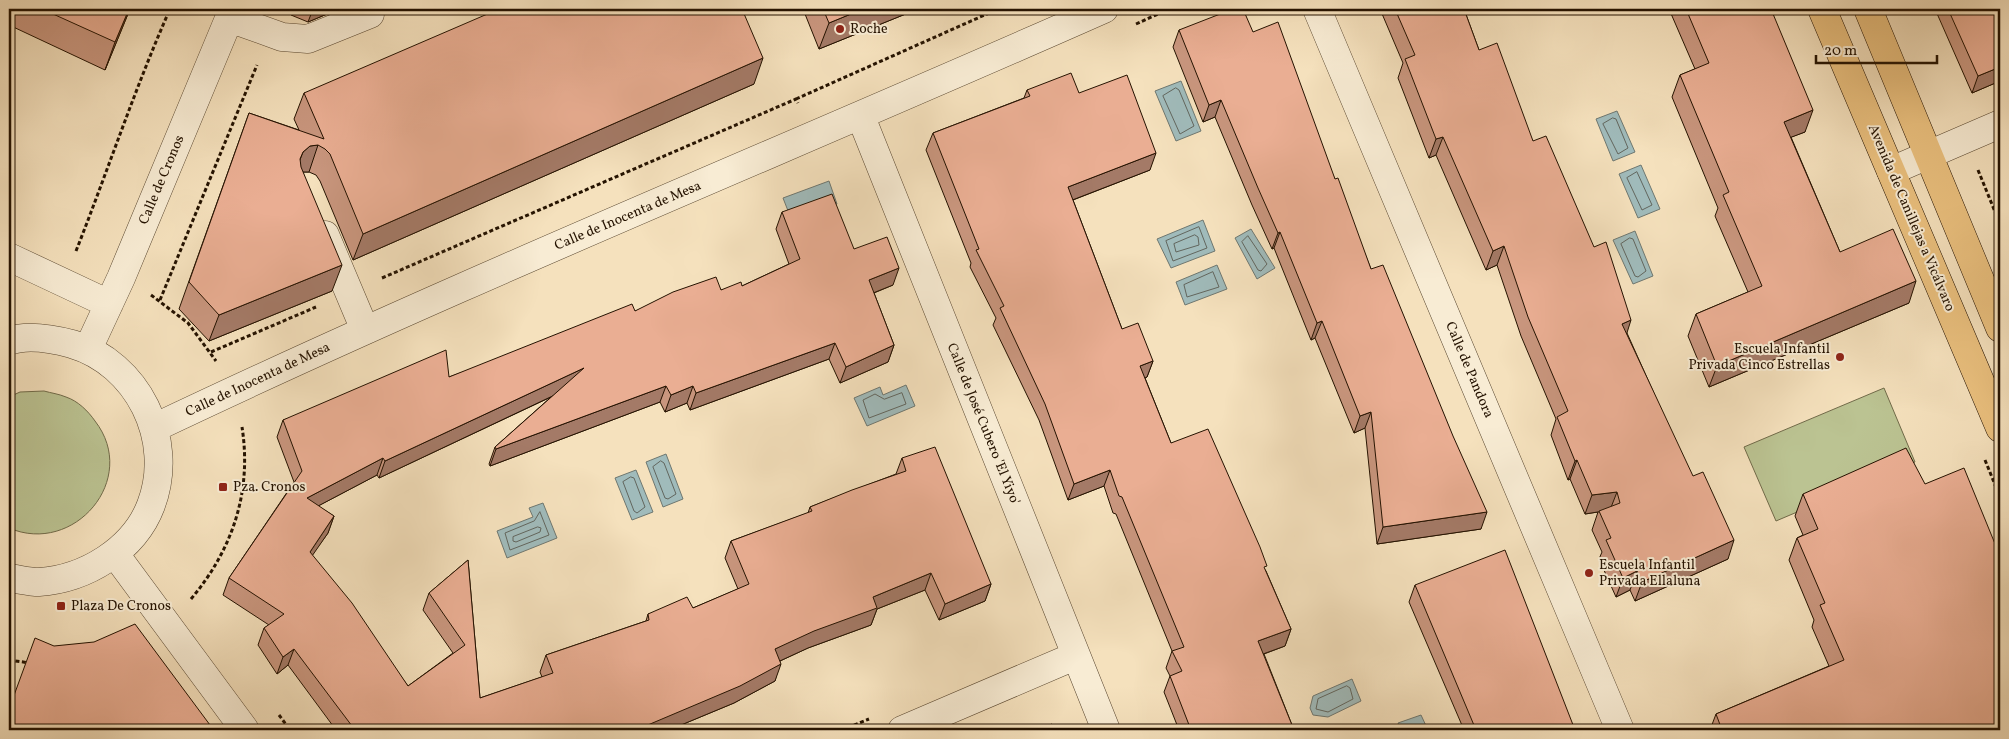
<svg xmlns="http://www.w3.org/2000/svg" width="2009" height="739" font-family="Vollkorn,serif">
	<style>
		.green { fill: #bbc392; stroke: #706a49 }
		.water { fill: #a0bbbb; stroke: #6e7770 }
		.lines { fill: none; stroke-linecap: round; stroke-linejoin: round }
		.shore { stroke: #62665e; stroke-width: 1 }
		.minor-casing { stroke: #58462f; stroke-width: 29 }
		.major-casing { stroke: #241200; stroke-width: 29 }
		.path { stroke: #241200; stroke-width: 3; stroke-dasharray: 4 2.5; stroke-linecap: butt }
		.minor { stroke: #f8ecd4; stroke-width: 28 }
		.major { stroke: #eac07e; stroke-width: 28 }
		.wall { fill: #c9967e; stroke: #241200 }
		.shaded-wall { fill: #a47a67; stroke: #241200 }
		.building { fill: #eaae93; stroke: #241200 }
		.poi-dot { fill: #8f2418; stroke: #f8ecd4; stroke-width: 2 }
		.labels { text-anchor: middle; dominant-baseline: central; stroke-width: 4; stroke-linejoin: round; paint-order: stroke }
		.poi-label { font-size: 14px; fill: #241200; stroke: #f8ecd4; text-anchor: start }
		.street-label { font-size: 14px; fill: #241200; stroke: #f8ecd4 }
	</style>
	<rect width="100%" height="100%" fill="#f5e1bd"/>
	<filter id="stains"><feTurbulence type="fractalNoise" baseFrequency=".004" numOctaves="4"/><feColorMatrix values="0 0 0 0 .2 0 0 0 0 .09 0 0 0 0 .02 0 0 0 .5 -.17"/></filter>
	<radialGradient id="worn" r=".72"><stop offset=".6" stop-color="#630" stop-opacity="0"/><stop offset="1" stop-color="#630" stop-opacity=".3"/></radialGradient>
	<path class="green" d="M 1884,388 L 1915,462 L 1776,521 L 1744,447 Z
		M 44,391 C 51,393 59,394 66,397 C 78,401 88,411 95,421 C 140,479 74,556 9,528 L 9,397 L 20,392 Z"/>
	<path class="water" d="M 1181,81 L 1201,131 L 1176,141 L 1155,91 Z
		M 1617,111 L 1635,152 L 1613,161 L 1596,119 Z
		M 1641,165 L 1660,209 L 1638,218 L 1619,174 Z
		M 829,181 L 837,204 L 792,221 L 783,198 Z
		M 1203,220 L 1215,251 L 1171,268 L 1157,239 Z
		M 1251,229 L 1275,268 L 1257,279 L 1235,238 Z
		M 1635,231 L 1653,276 L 1633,284 L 1613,240 Z
		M 1217,265 L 1227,289 L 1185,305 L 1176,282 Z
		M 906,385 L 915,406 L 867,426 L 854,398 L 880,387 L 883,395 Z
		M 666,454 L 683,499 L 663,507 L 646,462 Z
		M 636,470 L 653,512 L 632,520 L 615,478 Z
		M 543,503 L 557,538 L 507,558 L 497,531 L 533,517 L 529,508 Z
		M 1352,679 L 1361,701 L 1328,717 L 1313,715 L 1310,708 L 1313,696 Z
		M 1421,715 L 1428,730 L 1401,730 L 1398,723 Z"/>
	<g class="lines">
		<path class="shore" d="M 1176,88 L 1179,90 L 1194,126 L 1180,134 L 1163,96 Z
			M 1613,118 L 1616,119 L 1628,148 L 1618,154 L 1603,124 Z
			M 1637,172 L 1652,205 L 1642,210 L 1627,178 Z
			M 1199,227 L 1207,248 L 1173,261 L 1166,241 Z
			M 1195,235 L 1198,237 L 1199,245 L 1176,252 L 1174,244 Z
			M 1248,236 L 1267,264 L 1261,271 L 1258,270 L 1242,242 Z
			M 1630,238 L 1633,239 L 1646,271 L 1638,277 L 1635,276 L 1621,244 Z
			M 1213,272 L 1219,287 L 1187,297 L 1184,285 Z
			M 902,393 L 906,404 L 869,418 L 863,400 L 875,394 L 884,399 Z
			M 661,461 L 664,463 L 676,494 L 668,499 L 665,498 L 653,467 Z
			M 631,477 L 634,478 L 645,507 L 637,513 L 634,511 L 623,482 Z
			M 540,512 L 549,535 L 510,550 L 505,533 L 534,521 Z
			M 538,527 L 541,528 L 540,532 L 516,542 L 513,541 L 513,537 Z
			M 1347,686 L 1350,688 L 1353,699 L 1328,712 L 1316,709 L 1318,699 Z"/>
		<g class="minor-casing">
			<path id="minor" d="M 1317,9 L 1620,730
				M 229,18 L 282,37 L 308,39 L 370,14
				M 861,117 L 1106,730
				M 1891,171 L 2000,124
				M 325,235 L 365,330
				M 9,257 L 109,304
				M 9,341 C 28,334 53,339 72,344 C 137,363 176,439 151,505 C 134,550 85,579 39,582 C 29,582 18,579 9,578
				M 88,349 L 121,278 L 233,9
				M 154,428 C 467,279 788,149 1104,9
				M 115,554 L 245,730
				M 902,730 L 1075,656"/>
		</g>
		<g class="major-casing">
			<path id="major" d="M 1822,9 L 2000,428
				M 1868,9 L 2000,328"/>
		</g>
		<path class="path" d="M 1136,24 L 1169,9
			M 796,99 L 998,9
			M 1978,170 L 2000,224
			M 76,251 C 108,170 135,88 170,9
			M 382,278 L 796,99 L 798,103
			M 151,295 L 188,323 L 216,361
			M 160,300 L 257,65
			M 211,352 L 316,307
			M 1985,460 L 2000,497
			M 191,599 C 233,549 252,491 242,427
			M 9,660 L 30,663
			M 9,669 L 12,661
			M 279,715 L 290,730
			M 842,730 L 869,719"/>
		<use href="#minor" class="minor"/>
		<use href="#major" class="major"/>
	</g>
	<path class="wall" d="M 9,9 L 130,9 L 105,70 L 9,25 Z
		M 293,9 L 339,9 L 308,22 L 291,15 Z
		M 803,9 L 918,9 L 819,49 Z
		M 1380,9 L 1464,9 L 1479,50 L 1533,141 L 1627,333 L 1728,559 L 1635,601 L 1630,590 L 1616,597 L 1599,559 L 1602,552 L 1592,530 L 1598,512 L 1585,514 L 1570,479 L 1568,480 L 1551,435 L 1556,419 L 1521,336 L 1497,265 L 1486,270 L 1436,155 L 1429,158 L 1398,78 L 1403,63 Z
		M 1669,9 L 1771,9 L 1805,132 L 1791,137 L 1840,252 L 1909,303 L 1709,387 L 1688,336 L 1696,314 L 1748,292 L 1715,216 L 1718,208 L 1672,97 L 1680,75 L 1695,69 Z
		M 1935,9 L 2000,9 L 2000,81 L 1972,93 Z
		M 1179,30 L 1253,32 L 1335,179 L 1371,269 L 1481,529 L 1377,544 L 1365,428 L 1354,433 L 1315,338 L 1311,340 L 1274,248 L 1272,249 L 1252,205 L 1215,117 L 1203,122 L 1173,47 Z
		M 754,84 L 353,260 L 320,181 L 316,175 L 309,172 L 303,172 L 332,291 L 209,341 L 179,309 L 249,113 L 299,130 L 294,119 L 304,93 Z
		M 1027,90 L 1079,93 L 1150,170 L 1073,200 L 1122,329 L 1153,361 L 1147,377 L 1145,378 L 1171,443 L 1266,571 L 1291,629 L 1285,646 L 1264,654 L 1294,730 L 1179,730 L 1164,692 L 1170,676 L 1166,668 L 1172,651 L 1116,514 L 1113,513 L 1104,486 L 1068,500 L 1039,420 L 993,325 L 996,318 L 970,267 L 971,263 L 926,150 L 933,133 L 1024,98 Z
		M 782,212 L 854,249 L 893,285 L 874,293 L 894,345 L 888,362 L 840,383 L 829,359 L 690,410 L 687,403 L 665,412 L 660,402 L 490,466 L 489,464 L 495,447 L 551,397 L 379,478 L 377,475 L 318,506 L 334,516 L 328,533 L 312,555 L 408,686 L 453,653 L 423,610 L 429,593 L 468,560 L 480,698 L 542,677 L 540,672 L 546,655 L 646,621 L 648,614 L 693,608 L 738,589 L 725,558 L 731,541 L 808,513 L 810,507 L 896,474 L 902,458 L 991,584 L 985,601 L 939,620 L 925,590 L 877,609 L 871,625 L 808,648 L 780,661 L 775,681 L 734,703 L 669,730 L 336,730 L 288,665 L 277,674 L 258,645 L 264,628 L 269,625 L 223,595 L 229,578 L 294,482 L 277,437 L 283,420 L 449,377 L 635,311 L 721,290 L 742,286 L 789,264 L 776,229 Z
		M 1803,494 L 2000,730 L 1710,730 L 1716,714 L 1829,666 L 1812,627 L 1814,620 L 1789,560 L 1797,538 L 1803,535 L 1795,516 Z
		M 1415,585 L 1575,730 L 1464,730 L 1409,602 Z"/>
	<path class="shaded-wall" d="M 129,9 L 130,9 L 105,70 L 115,42 Z
		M 313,9 L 339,9 L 308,22 Z
		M 863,9 L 918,9 L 819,49 L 829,23 Z
		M 763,58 L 754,84 L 353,260 L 363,234 Z
		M 2000,67 L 2000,81 L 1972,93 L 1978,76 Z
		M 1221,100 L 1215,117 L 1203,122 L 1209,105 Z
		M 1813,110 L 1805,132 L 1776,143 L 1784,122 Z
		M 1443,137 L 1436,155 L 1429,158 L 1436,139 Z
		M 318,145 L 309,172 L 301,172 L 293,178 L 303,152 L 310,146 Z
		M 1156,153 L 1150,170 L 1062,204 L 1068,187 Z
		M 1280,232 L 1274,248 L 1272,249 L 1278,233 Z
		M 1504,246 L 1497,265 L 1486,270 L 1493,251 Z
		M 342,265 L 332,291 L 209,341 L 219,315 Z
		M 899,268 L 893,285 L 863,297 L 869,280 Z
		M 1916,281 L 1909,303 L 1709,387 L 1717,366 Z
		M 1631,320 L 1625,339 L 1622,324 Z
		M 1322,321 L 1315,338 L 1311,340 L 1317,323 Z
		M 835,343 L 829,359 L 690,410 L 696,393 Z
		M 894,345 L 888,362 L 840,383 L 846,367 Z
		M 1153,361 L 1147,377 L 1134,383 L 1140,366 Z
		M 584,368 L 578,384 L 379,478 L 385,461 Z
		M 666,386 L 660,402 L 490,466 L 496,449 Z
		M 693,386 L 687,403 L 665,412 L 671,395 Z
		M 1371,412 L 1365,428 L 1354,433 L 1360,416 Z
		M 383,458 L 377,475 L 301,515 L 307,498 Z
		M 1577,460 L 1570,479 L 1568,480 L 1575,461 Z
		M 1110,470 L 1104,486 L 1068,500 L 1074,484 Z
		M 1617,492 L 1610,510 L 1585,514 L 1592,495 Z
		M 1487,512 L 1481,529 L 1377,544 L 1383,527 Z
		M 334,516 L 328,533 L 303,569 L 310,552 Z
		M 1734,540 L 1728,559 L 1635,601 L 1642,582 Z
		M 1637,571 L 1630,590 L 1616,597 L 1623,578 Z
		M 931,573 L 925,590 L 877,609 L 871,625 L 808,648 L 769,666 L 775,649 L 873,597 Z
		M 991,584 L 985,601 L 939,620 L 945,604 Z
		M 1291,629 L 1285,646 L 1252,658 L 1258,641 Z
		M 294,649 L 288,665 L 277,674 L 283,657 Z
		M 781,664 L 775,681 L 734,703 L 669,730 L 636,730 Z"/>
	<path class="building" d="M 42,9 L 129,9 L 115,42 Z
		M 499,9 L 742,9 L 763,58 L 363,234 L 330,154 L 325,149 L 318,145 L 310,146 L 303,152 L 300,159 L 301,167 L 342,265 L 219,315 L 189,282 L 249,113 L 324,139 L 304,93 Z
		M 823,9 L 863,9 L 829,23 Z
		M 1233,9 L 1243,9 L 1253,32 L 1278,22 L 1335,179 L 1338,178 L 1371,269 L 1383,265 L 1453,436 L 1487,512 L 1383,527 L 1371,412 L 1360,416 L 1322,321 L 1317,323 L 1280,232 L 1278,233 L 1258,188 L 1221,100 L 1209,105 L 1179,30 Z
		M 1395,9 L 1464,9 L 1479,50 L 1497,43 L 1533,141 L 1546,136 L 1594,247 L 1606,242 L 1631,320 L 1622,324 L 1693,476 L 1703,472 L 1734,540 L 1642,582 L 1637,571 L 1623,578 L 1606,540 L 1611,538 L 1599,511 L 1620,503 L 1617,492 L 1592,495 L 1577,460 L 1575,461 L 1557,417 L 1568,411 L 1528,317 L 1504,246 L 1493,251 L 1443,137 L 1436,139 L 1405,59 L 1415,55 Z
		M 1686,9 L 1771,9 L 1813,110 L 1784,122 L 1840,252 L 1893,229 L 1916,281 L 1717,366 L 1696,314 L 1762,286 L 1723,195 L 1729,192 L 1680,75 L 1709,63 Z
		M 1948,9 L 2000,9 L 2000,67 L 1978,76 Z
		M 1071,73 L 1079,93 L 1127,75 L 1156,153 L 1068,187 L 1122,329 L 1138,323 L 1153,361 L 1140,366 L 1171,443 L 1208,429 L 1260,547 L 1267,566 L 1264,567 L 1291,629 L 1258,641 L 1294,730 L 1191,730 L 1170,676 L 1182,671 L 1172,651 L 1184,647 L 1122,497 L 1119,496 L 1110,470 L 1074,484 L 1045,404 L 1000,308 L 1004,306 L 976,250 L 979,249 L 933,133 L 1030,96 L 1027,90 Z
		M 832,194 L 854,249 L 887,237 L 899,268 L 869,280 L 894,345 L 846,367 L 835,343 L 696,393 L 693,386 L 671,395 L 666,386 L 496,449 L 495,447 L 584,368 L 385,461 L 383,458 L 307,498 L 334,516 L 310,552 L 352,603 L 408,686 L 465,645 L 429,593 L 468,560 L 480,698 L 553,673 L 546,655 L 649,620 L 648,614 L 687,597 L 693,608 L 749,584 L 731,541 L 812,511 L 810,507 L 852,490 L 906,471 L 902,458 L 935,447 L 991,584 L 945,604 L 931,573 L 873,597 L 877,608 L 814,631 L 775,649 L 781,664 L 740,686 L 636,730 L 355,730 L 294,649 L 283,657 L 264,628 L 284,614 L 229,578 L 302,471 L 283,420 L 446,350 L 449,377 L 632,304 L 635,311 L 673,292 L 716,277 L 721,290 L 741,282 L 742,286 L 800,259 L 782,212 Z
		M 1906,448 L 1925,484 L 1964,468 L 2000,556 L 2000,730 L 1722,730 L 1716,714 L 1844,660 L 1820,605 L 1825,603 L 1797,538 L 1818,529 L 1803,494 Z
		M 1505,550 L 1575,730 L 1476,730 L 1415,585 Z
		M 135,624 L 210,725 L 208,726 L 212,730 L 9,730 L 9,709 L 35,638 L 54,646 L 94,642 Z
		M 1052,724 L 1055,730 L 1037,730 Z"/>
	<g class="poi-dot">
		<circle cx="840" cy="29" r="5"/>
		<circle cx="1840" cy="357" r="5"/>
		<rect x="218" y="482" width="10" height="10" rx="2.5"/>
		<circle cx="1589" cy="573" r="5"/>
		<rect x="56" y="601" width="10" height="10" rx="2.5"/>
	</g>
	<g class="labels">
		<g class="poi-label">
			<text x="850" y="29">Roche</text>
			<text x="1830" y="349" text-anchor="end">Escuela Infantil<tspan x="1830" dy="16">Privada Cinco Estrellas</tspan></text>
			<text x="233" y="487">Pza. Cronos</text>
			<text x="1599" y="565">Escuela Infantil<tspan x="1599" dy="16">Privada Ellaluna</tspan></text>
			<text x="71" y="606">Plaza De Cronos</text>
		</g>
		<g class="street-label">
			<text transform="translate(162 180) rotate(-67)">Calle de Cronos</text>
			<text transform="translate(628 216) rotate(-23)">Calle de Inocenta de Mesa</text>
			<text transform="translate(1911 218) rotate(67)">Avenida de Canillejas a Vicálvaro</text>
			<text transform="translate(1469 370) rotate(67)">Calle de Pandora</text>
			<text transform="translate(258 380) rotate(-25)">Calle de Inocenta de Mesa</text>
			<text transform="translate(983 424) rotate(68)">Calle de José Cubero 'El Yiyo'</text>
		</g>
	</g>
	<rect width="2009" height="739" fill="none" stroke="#f5e1bd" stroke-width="30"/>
	<rect x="10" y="10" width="1989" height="719" fill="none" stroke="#241200" stroke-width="2.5"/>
	<rect x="15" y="15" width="1979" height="709" fill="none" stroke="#241200"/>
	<path d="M1816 55v8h121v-8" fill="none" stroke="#241200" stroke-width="2.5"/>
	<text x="1824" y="55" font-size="15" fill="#241200" stroke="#f8ecd4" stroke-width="4" paint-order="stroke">20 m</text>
	<rect width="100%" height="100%" filter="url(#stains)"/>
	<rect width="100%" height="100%" fill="url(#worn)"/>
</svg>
